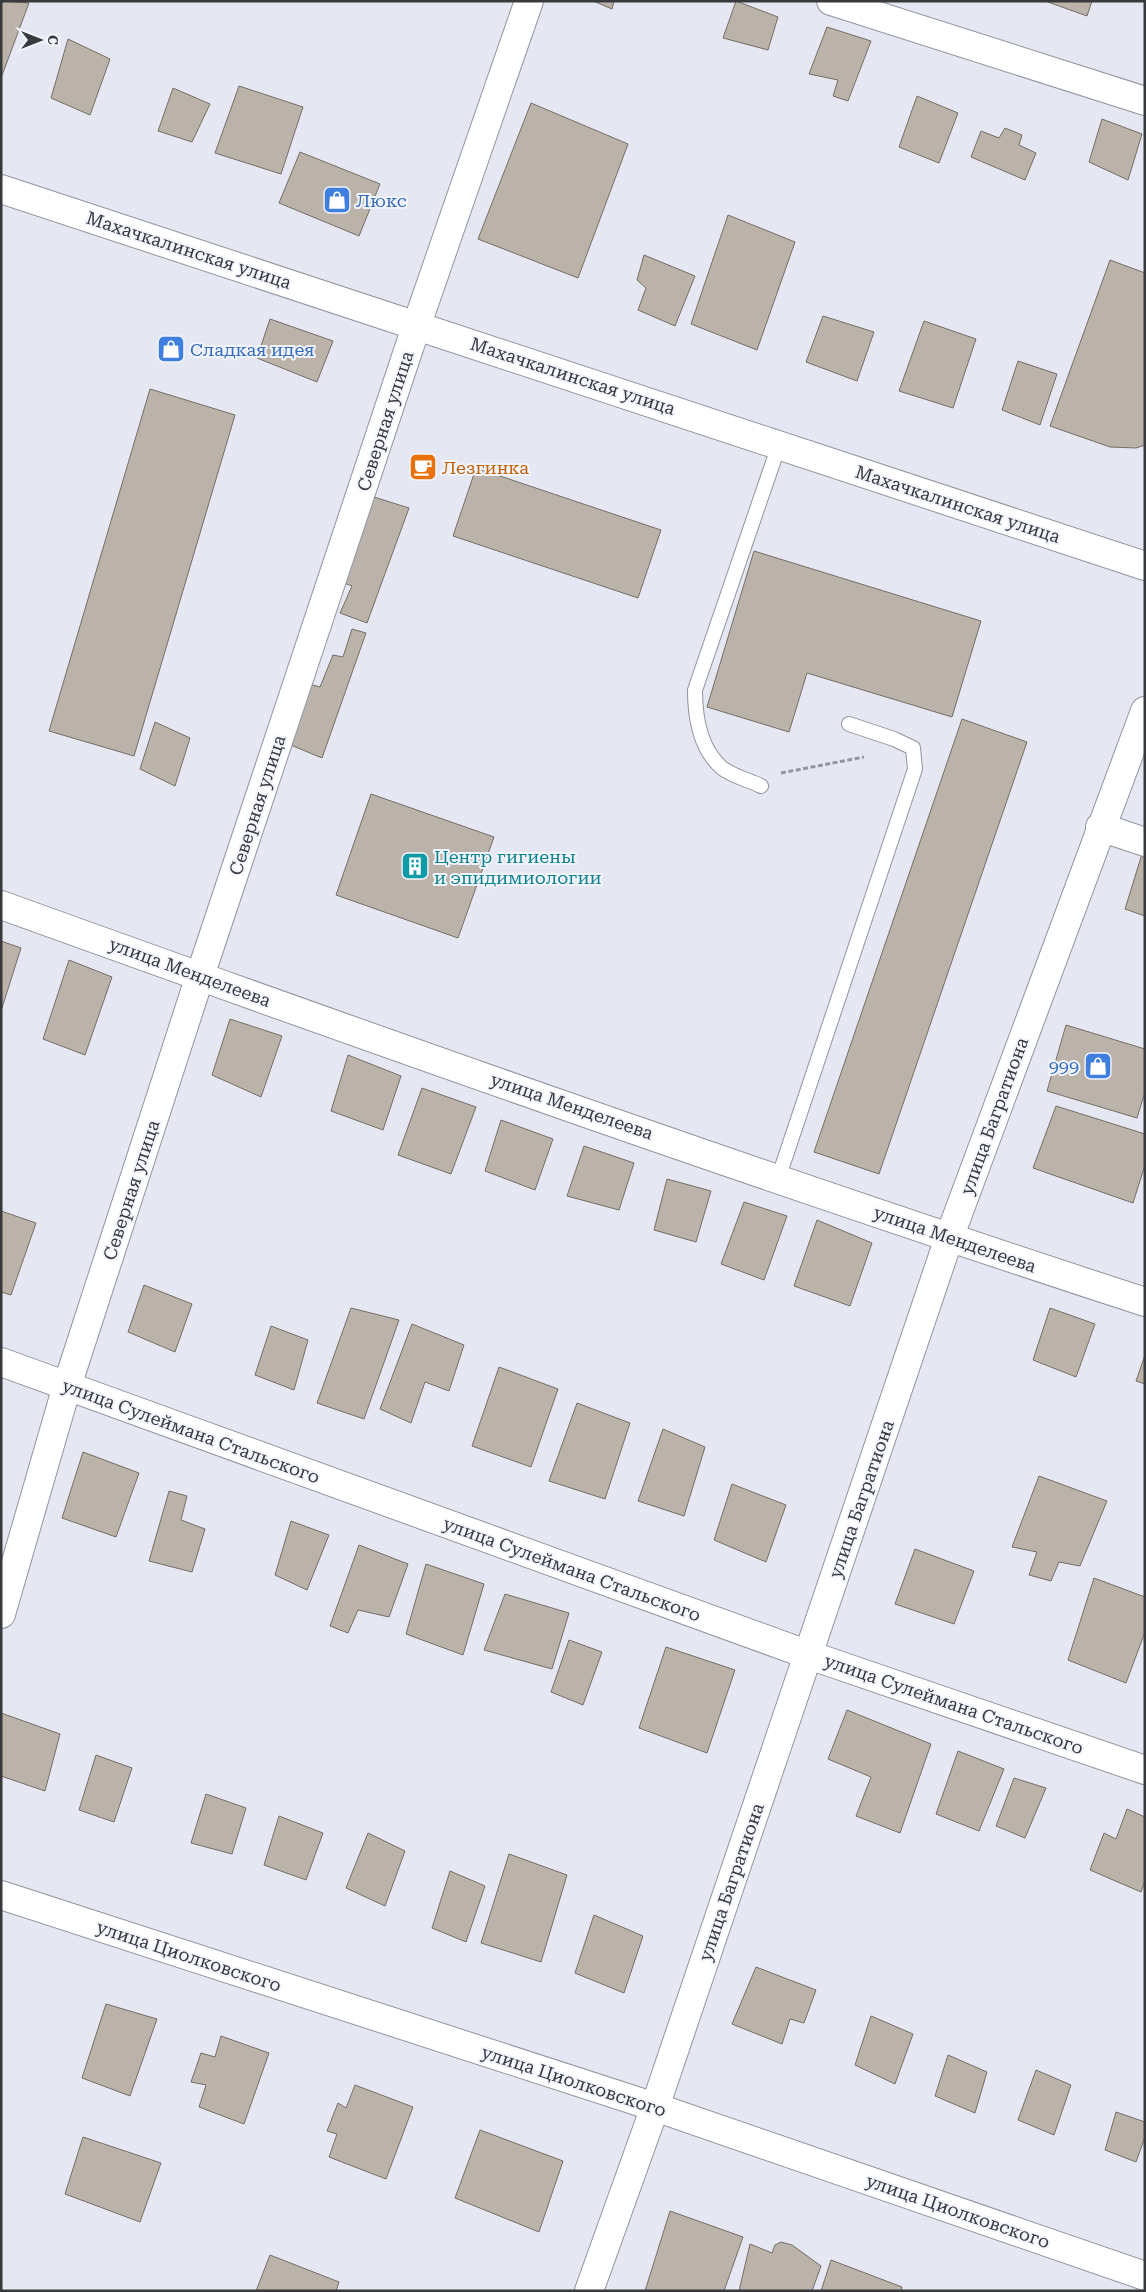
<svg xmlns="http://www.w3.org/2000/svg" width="1146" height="2292" font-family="'Roboto Serif',serif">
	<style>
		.building { fill: #bbb3aa; stroke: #746d65 }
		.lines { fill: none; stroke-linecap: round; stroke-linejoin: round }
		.lane-casing { stroke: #91949e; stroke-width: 16 }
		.street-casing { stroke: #91949e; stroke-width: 30 }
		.secondary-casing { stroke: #91949e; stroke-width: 30 }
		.path { stroke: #93959d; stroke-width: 3; stroke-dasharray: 5 2.5; stroke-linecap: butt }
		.lane { stroke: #fff; stroke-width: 14 }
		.street { stroke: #fff; stroke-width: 28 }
		.secondary { stroke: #fff; stroke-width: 28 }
		.labels { text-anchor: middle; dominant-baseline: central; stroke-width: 4; stroke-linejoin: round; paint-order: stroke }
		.shop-label { font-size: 18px; fill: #366cbe; stroke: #f3f5fe; text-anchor: start }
		.street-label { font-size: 18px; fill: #38393d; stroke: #f3f5fe }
		.food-label { font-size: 18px; fill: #c56008; stroke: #f3f5fe; text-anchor: start }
		.culture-label { font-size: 18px; fill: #0d838f; stroke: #f3f5fe; text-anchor: start }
	</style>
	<rect width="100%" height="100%" fill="#e5e8f3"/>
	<path class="building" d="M 1,1 L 29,3 L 1,78 Z
		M 593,1 L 614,1 L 612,9 Z
		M 736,1 L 778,17 L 768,50 L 723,38 Z
		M 1045,1 L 1092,1 L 1087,16 Z
		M 827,27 L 871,41 L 848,101 L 833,96 L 838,80 L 809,74 Z
		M 68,39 L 110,59 L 90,115 L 51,98 Z
		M 239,86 L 303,107 L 281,174 L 215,153 Z
		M 173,88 L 210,104 L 192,142 L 158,131 Z
		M 917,96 L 958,113 L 939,163 L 899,147 Z
		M 531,103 L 628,144 L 578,278 L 478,239 Z
		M 1102,119 L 1142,134 L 1128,180 L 1089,162 Z
		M 1005,128 L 1022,135 L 1019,145 L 1036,153 L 1025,180 L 971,157 L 981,131 L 999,138 Z
		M 300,152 L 380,184 L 359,236 L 279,203 Z
		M 728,215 L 795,242 L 757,350 L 691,324 Z
		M 644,255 L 695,276 L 675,326 L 638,310 L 646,288 L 637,280 Z
		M 1110,260 L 1145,273 L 1145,445 L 1136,448 L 1110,447 L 1050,426 Z
		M 823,316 L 874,332 L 857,381 L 806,362 Z
		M 270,319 L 333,341 L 317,382 L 257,358 Z
		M 924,321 L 976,339 L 953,408 L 899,391 Z
		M 1018,361 L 1057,374 L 1040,425 L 1002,410 Z
		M 150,389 L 235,415 L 134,756 L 49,731 Z
		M 476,468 L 661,530 L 638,598 L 453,536 Z
		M 374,497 L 409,508 L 367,623 L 340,613 L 352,586 L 344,583 Z
		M 754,551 L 981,621 L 952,717 L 807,673 L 789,732 L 707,707 Z
		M 352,629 L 366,633 L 322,758 L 286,743 L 309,684 L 320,687 L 333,655 L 343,657 Z
		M 962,719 L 1027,742 L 879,1174 L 814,1152 Z
		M 155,722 L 190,738 L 175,786 L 140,769 Z
		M 371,794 L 494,837 L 458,938 L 336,895 Z
		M 1142,854 L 1145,855 L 1145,916 L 1125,909 Z
		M 1,941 L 21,948 L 1,1011 Z
		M 69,960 L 112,977 L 85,1055 L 43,1039 Z
		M 230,1019 L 282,1036 L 261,1097 L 212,1075 Z
		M 1066,1025 L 1145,1049 L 1145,1092 L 1137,1118 L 1047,1091 Z
		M 348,1055 L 401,1076 L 383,1130 L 331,1111 Z
		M 422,1088 L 476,1107 L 451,1174 L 398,1155 Z
		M 1056,1106 L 1145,1134 L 1145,1165 L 1133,1203 L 1033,1168 Z
		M 501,1120 L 553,1139 L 535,1190 L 485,1171 Z
		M 584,1146 L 634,1163 L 619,1210 L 567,1196 Z
		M 667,1179 L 711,1191 L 696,1242 L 654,1230 Z
		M 744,1202 L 787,1216 L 764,1280 L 721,1264 Z
		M 1,1211 L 36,1223 L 11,1295 L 1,1292 Z
		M 817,1220 L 872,1243 L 850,1306 L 794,1286 Z
		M 144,1285 L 192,1304 L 175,1352 L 128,1332 Z
		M 351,1308 L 399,1320 L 364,1419 L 317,1403 Z
		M 1050,1308 L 1095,1324 L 1076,1377 L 1033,1360 Z
		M 412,1324 L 464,1345 L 449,1391 L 425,1382 L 411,1423 L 380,1409 Z
		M 271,1326 L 308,1340 L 294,1390 L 255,1375 Z
		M 1145,1355 L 1145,1384 L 1136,1381 Z
		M 499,1367 L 558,1389 L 531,1467 L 472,1446 Z
		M 577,1403 L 630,1423 L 605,1499 L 549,1481 Z
		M 663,1429 L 705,1447 L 684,1516 L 638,1501 Z
		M 83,1452 L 139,1473 L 116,1537 L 62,1518 Z
		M 1039,1476 L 1107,1501 L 1080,1566 L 1059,1562 L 1051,1581 L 1029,1575 L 1037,1552 L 1012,1547 Z
		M 732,1484 L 786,1505 L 766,1562 L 714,1540 Z
		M 169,1491 L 187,1496 L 181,1520 L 205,1529 L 192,1572 L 149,1561 Z
		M 291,1521 L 329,1535 L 307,1590 L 275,1575 Z
		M 359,1545 L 408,1564 L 389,1617 L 358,1610 L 348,1633 L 330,1626 Z
		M 915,1549 L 974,1571 L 954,1624 L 895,1604 Z
		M 426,1564 L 484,1584 L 463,1655 L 406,1634 Z
		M 1094,1578 L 1145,1597 L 1145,1632 L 1126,1683 L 1068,1660 Z
		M 505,1594 L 569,1613 L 552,1669 L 484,1650 Z
		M 569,1640 L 602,1652 L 583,1705 L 551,1692 Z
		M 666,1647 L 735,1670 L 707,1753 L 639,1728 Z
		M 847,1710 L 931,1744 L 900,1833 L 856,1816 L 871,1777 L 828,1759 Z
		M 1,1713 L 60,1734 L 45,1791 L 1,1776 Z
		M 958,1751 L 1004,1769 L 979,1831 L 936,1814 Z
		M 96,1755 L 132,1768 L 114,1822 L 79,1810 Z
		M 1014,1778 L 1046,1788 L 1025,1838 L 996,1826 Z
		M 206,1794 L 246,1808 L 232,1854 L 191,1843 Z
		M 1127,1809 L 1145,1817 L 1145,1881 L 1141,1892 L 1090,1870 L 1104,1833 L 1116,1839 Z
		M 279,1816 L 323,1833 L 306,1880 L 264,1865 Z
		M 368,1833 L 405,1851 L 385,1906 L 346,1888 Z
		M 509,1854 L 567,1875 L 541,1962 L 481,1943 Z
		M 450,1871 L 485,1886 L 466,1942 L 432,1928 Z
		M 594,1915 L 643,1936 L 624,1993 L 575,1973 Z
		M 756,1967 L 816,1990 L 804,2023 L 790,2019 L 782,2044 L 732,2024 Z
		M 106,2004 L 157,2019 L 130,2096 L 82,2078 Z
		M 871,2016 L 913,2034 L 895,2084 L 855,2065 Z
		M 221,2036 L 269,2053 L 244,2124 L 199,2107 L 206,2085 L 191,2082 L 201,2053 L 215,2057 Z
		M 948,2055 L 987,2072 L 975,2113 L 935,2096 Z
		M 1036,2070 L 1071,2085 L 1054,2135 L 1018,2120 Z
		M 355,2085 L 413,2107 L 386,2179 L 329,2157 L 337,2134 L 327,2131 L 338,2103 L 346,2108 Z
		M 1116,2112 L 1145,2122 L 1145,2137 L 1136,2162 L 1105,2150 Z
		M 480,2130 L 563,2161 L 539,2232 L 455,2198 Z
		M 83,2137 L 161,2163 L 140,2222 L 65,2194 Z
		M 670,2211 L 743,2237 L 724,2291 L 645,2291 Z
		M 781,2242 L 792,2245 L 821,2266 L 812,2291 L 739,2291 L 750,2244 L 772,2253 L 775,2245 Z
		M 270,2255 L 339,2282 L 336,2291 L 256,2291 Z
		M 831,2260 L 902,2287 L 901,2291 L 821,2291 Z"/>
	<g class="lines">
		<g class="lane-casing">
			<path id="lane" d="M 761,786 C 749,780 732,776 722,768 C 700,749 695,717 695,690 L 779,445
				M 778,1179 L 915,769 L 913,748 L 894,739 L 849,724"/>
		</g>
		<g class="street-casing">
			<path id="street" d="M 831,1 L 1145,101
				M 1100,827 L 1145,842
				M 1,905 C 381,1042 761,1177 1145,1302
				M 1,1362 L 809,1655 L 1145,1770
				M 1,1614 L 67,1386 L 200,976 L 417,324 L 529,1
				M 1,1895 L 655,2107 L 1145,2276"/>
		</g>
		<g class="secondary-casing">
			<path id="secondary" d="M 1,189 L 1145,566
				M 589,2291 L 655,2107 L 949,1238 L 1145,711"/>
		</g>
		<path class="path" d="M 781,773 L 864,757"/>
		<use href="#lane" class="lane"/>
		<use href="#street" class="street"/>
		<use href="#secondary" class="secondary"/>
	</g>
	<defs>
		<g id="shop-square" transform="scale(1.4375)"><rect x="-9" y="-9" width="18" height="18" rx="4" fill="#3f7fe0" stroke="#f3f5fe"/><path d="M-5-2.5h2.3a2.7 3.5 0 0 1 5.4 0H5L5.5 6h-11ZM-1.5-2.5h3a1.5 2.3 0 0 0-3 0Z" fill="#fff"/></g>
		<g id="cafe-square" transform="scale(1.4375)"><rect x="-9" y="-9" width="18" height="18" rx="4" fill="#e8710a" stroke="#f3f5fe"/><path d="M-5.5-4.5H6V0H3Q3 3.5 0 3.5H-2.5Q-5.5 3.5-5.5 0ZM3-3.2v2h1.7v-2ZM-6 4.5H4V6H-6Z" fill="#fff"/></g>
		<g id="building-square" transform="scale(1.4375)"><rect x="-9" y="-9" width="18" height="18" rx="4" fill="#0f9aa8" stroke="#f3f5fe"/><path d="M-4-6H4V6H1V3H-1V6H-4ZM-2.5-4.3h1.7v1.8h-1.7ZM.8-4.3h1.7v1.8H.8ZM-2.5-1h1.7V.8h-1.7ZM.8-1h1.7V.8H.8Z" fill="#fff"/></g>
	</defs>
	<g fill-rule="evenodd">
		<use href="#shop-square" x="337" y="200"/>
		<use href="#shop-square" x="171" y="349"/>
		<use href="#cafe-square" x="423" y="467"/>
		<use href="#building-square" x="415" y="866"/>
		<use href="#shop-square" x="1098" y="1066"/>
	</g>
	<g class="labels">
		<g class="shop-label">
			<text x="356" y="200">Люкс</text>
			<text x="190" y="349">Сладкая идея</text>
			<text x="1079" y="1066" text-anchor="end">999</text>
		</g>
		<g class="street-label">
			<text transform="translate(189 250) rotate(18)">Махачкалинская улица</text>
			<text transform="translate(573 376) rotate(18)">Махачкалинская улица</text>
			<text transform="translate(385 421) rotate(-72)">Северная улица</text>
			<text transform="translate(958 504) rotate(18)">Махачкалинская улица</text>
			<text transform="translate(257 805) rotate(-72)">Северная улица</text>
			<text transform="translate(190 972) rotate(20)">улица Менделеева</text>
			<text transform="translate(572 1106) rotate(19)">улица Менделеева</text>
			<text transform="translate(994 1116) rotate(-70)">улица Багратиона</text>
			<text transform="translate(131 1190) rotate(-72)">Северная улица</text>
			<text transform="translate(955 1239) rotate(19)">улица Менделеева</text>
			<text transform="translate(191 1431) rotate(20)">улица Сулеймана Стальского</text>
			<text transform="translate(861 1499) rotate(-71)">улица Багратиона</text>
			<text transform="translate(572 1569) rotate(20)">улица Сулеймана Стальского</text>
			<text transform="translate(954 1704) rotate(19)">улица Сулеймана Стальского</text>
			<text transform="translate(731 1882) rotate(-71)">улица Багратиона</text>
			<text transform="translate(189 1956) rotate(18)">улица Циолковского</text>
			<text transform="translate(574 2081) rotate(18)">улица Циолковского</text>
			<text transform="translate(958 2211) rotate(19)">улица Циолковского</text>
		</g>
		<g class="food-label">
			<text x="442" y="467">Лезгинка</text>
		</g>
		<g class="culture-label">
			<text x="434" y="856">Центр гигиены<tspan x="434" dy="21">и эпидимиологии</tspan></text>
		</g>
	</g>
	<rect width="1146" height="2292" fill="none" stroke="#38393d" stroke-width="5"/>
	<g transform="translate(40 40) rotate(90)" stroke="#f3f5fe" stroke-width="4" paint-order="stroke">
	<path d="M0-4L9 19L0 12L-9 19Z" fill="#38393d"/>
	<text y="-8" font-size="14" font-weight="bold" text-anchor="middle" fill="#38393d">С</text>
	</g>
</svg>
